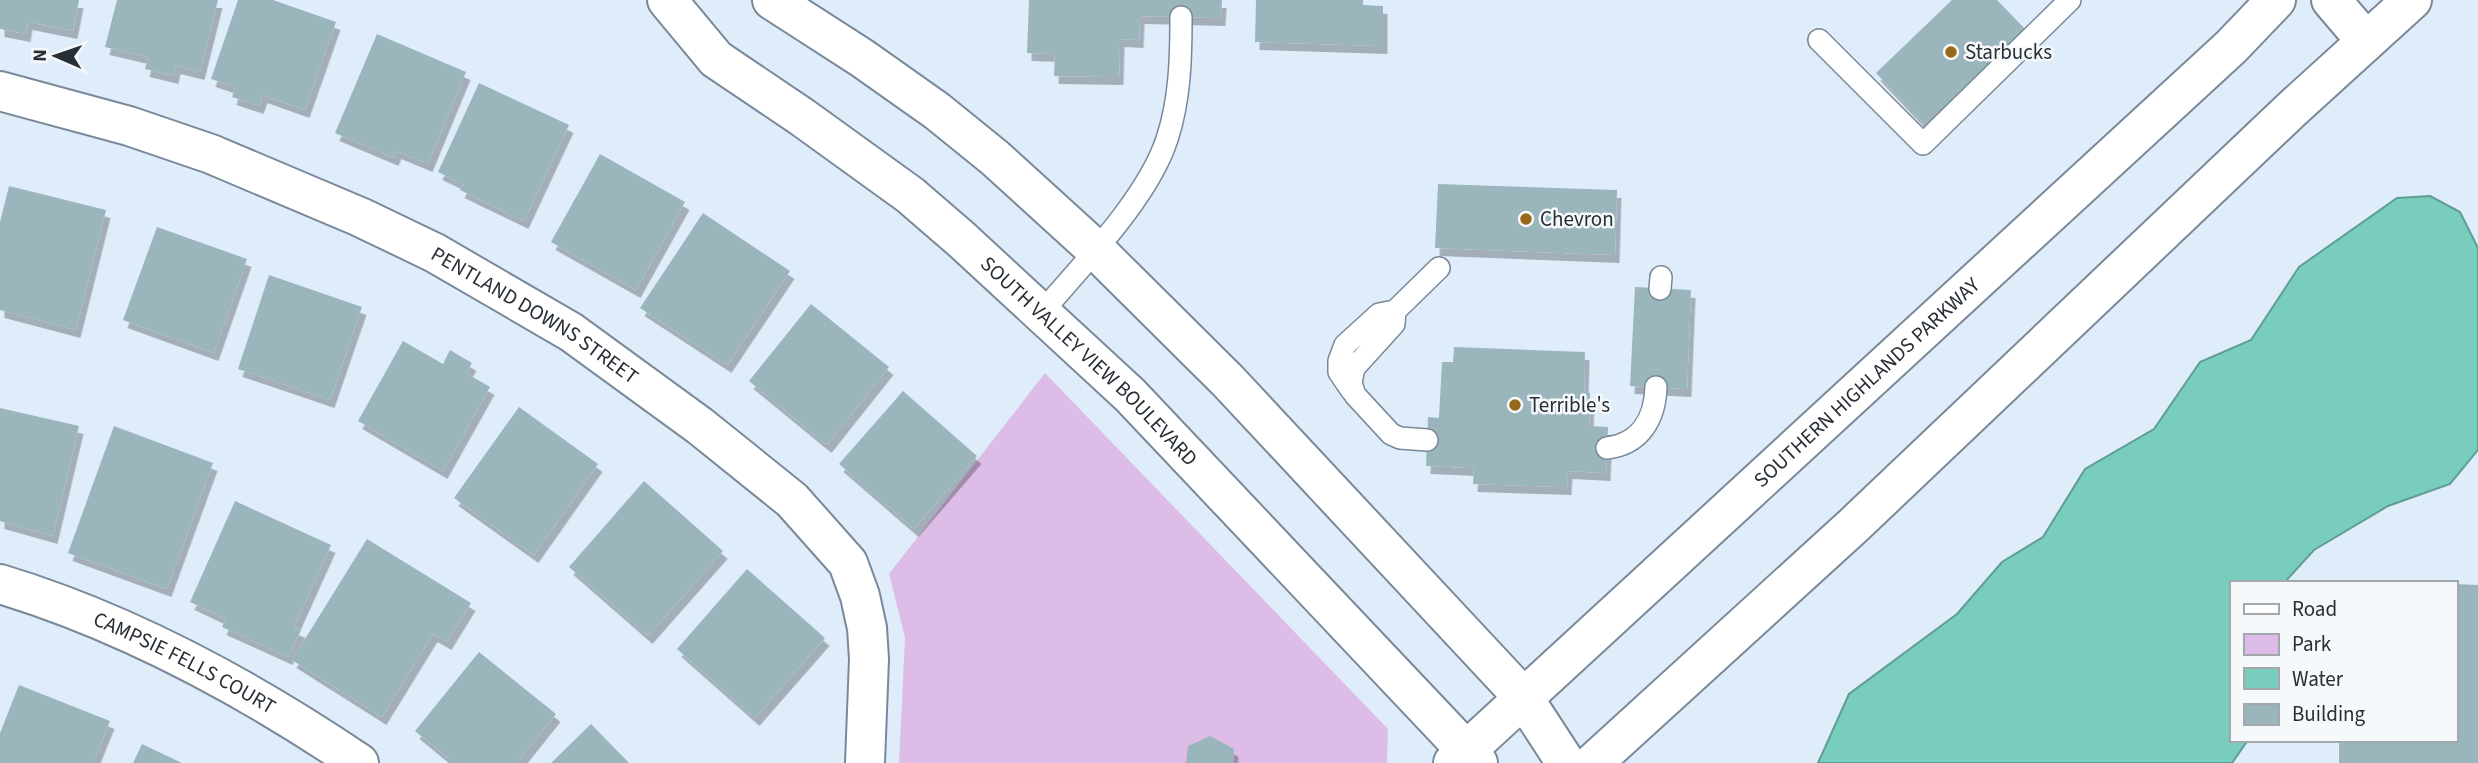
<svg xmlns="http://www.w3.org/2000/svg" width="2478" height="763" font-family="'Source Sans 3',sans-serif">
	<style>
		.green { fill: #ddbce8 }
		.water { fill: #78cdbd; stroke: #609d94; stroke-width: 2 }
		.building { fill: #9bb5bc; filter: url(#shadow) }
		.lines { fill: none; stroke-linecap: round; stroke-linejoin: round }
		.lane-casing { stroke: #798999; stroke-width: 24 }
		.street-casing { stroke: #798999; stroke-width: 42 }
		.secondary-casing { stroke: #798999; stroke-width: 42 }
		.primary-casing { stroke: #798999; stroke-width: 42 }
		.lane { stroke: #fff; stroke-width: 21 }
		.street { stroke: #fff; stroke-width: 38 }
		.secondary { stroke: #fff; stroke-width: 38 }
		.primary { stroke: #fff; stroke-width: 38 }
		.poi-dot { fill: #976918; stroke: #f5f9fc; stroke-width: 2.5 }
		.labels { text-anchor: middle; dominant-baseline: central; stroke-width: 5; stroke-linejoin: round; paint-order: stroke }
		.poi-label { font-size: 21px; fill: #282e35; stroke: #f5f9fc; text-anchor: start }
		.street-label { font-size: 21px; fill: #282e35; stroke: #f5f9fc }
	</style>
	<defs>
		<filter id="shadow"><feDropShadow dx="4.5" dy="8" stdDeviation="0" flood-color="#0004"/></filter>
	</defs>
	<rect width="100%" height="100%" fill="#dfedfb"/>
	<path class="green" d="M 1045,373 L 1388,729 L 1387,763 L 899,763 L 905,638 L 889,574 Z"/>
	<path class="water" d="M 2430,196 L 2460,212 L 2478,248 L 2478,450 L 2450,484 L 2388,506 L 2314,550 L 2284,583 L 2231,583 L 2231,740 L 2248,740 L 2232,763 L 1818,763 L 1849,694 L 1957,614 L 2002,562 L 2043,537 L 2085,469 L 2154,429 L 2200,362 L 2251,340 L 2299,267 L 2397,198 Z"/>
	<path class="building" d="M 0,0 L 79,0 L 73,31 L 28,22 L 26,34 L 0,29 Z
		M 117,0 L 218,0 L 200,72 L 176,66 L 174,76 L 145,69 L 148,57 L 105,47 Z
		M 238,0 L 273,0 L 336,22 L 305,110 L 263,95 L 259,106 L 232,97 L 235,87 L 211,79 Z
		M 1029,0 L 1222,0 L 1221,18 L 1140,16 L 1139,40 L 1120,39 L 1119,77 L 1054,76 L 1055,54 L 1027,53 Z
		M 1256,0 L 1363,0 L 1363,5 L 1383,6 L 1383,46 L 1255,42 Z
		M 1952,0 L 1997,0 L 2027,31 L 1927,127 L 1876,73 Z
		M 377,34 L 466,72 L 428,164 L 397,151 L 394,158 L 335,133 Z
		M 479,83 L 569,125 L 524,221 L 460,190 L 463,184 L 438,172 Z
		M 600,154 L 685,202 L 636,290 L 551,242 Z
		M 1438,184 L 1617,190 L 1615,255 L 1435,248 Z
		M 9,186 L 106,210 L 76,330 L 0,310 L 0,222 Z
		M 703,213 L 790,271 L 727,365 L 640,308 Z
		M 157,227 L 247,259 L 214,353 L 123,320 Z
		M 269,275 L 362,307 L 330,400 L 238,369 Z
		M 1635,287 L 1691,290 L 1687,389 L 1630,386 Z
		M 811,304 L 889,367 L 827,445 L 749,381 Z
		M 403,341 L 443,364 L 450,350 L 472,363 L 466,373 L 490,387 L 443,471 L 358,421 Z
		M 1454,347 L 1585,352 L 1584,393 L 1590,393 L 1589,426 L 1608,427 L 1606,473 L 1568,471 L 1567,487 L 1473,484 L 1474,468 L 1426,466 L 1428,417 L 1439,418 L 1442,362 L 1453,362 Z
		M 903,391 L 977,456 L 914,529 L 839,464 Z
		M 519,407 L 598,464 L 534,555 L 454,498 Z
		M 0,408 L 79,426 L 53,536 L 0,521 Z
		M 114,426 L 213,463 L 167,589 L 68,553 Z
		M 644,481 L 723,551 L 648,636 L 569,567 Z
		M 235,501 L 331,545 L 294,627 L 301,630 L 288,657 L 222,627 L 226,619 L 190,602 Z
		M 367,539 L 471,603 L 447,642 L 433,634 L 382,717 L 292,660 Z
		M 747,569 L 825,638 L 755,718 L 677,649 Z
		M 2455,584 L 2478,585 L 2478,763 L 2339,763 L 2339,740 L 2455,740 Z
		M 479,652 L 556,714 L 517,763 L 454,763 L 415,731 Z
		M 19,685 L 110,721 L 93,763 L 0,763 L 0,733 Z
		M 591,724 L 629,763 L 551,763 Z
		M 1210,736 L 1234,749 L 1233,763 L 1186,763 L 1188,746 Z
		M 142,744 L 182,763 L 133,763 Z"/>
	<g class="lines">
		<g class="lane-casing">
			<path id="lane" d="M 1819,40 L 1923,144 L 2070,0
				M 1660,289 L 1661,277
				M 1042,312 C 1082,265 1148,198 1167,139 C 1180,100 1181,58 1181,17
				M 1352,391 L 1339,372 L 1339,361 L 1345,345 L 1379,314 L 1395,311
				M 1427,440 L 1400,438 L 1391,434 L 1355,395 L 1351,383 L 1354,368 L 1394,324 L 1395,311 L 1439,268
				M 1607,448 C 1640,444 1655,419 1656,387"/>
		</g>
		<g class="street-casing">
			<g id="street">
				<path id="s1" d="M 0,91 L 129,126 L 211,154 L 360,217 L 435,253 L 571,332 L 700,426 L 792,500 L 848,563 L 860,596 L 867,628 L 869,659 L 865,763"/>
				<path id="s2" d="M 0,584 C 129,623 248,688 359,763"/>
			</g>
		</g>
		<g class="secondary-casing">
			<g id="secondary">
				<path id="s3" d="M 667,0 L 716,59 L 802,117 L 910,195 L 961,239 L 1130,395 L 1478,763"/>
				<path d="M 772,0 L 862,58 L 937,111 L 995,158 L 1095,249 L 1228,381 L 1523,697 L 1566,763"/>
			</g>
		</g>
		<g class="primary-casing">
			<g id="primary">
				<path d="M 2331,0 L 2366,41"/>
				<path id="s4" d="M 1453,763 L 2231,47 L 2276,0"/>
				<path d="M 1593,763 L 1853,526 L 2291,110 L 2412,0"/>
			</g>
		</g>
		<use href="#lane" class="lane"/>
		<use href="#street" class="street"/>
		<use href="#secondary" class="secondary"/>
		<use href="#primary" class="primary"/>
	</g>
	<g class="poi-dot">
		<circle cx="1951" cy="52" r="7"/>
		<circle cx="1526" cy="219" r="7"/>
		<circle cx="1515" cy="405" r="7"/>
	</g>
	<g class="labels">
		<g class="poi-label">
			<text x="1965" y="52">Starbucks</text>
			<text x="1540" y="219">Chevron</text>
			<text x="1529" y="405">Terrible's</text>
		</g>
		<g class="street-label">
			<text stroke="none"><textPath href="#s1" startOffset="583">PENTLAND DOWNS STREET</textPath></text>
			<text stroke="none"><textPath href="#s3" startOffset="558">SOUTH VALLEY VIEW BOULEVARD</textPath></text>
			<text stroke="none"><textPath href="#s4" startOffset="562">SOUTHERN HIGHLANDS PARKWAY</textPath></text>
			<text stroke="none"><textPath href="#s2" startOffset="201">CAMPSIE FELLS COURT</textPath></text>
		</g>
	</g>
	<rect x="2230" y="581" width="228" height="161" fill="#f5f9fc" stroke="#a3a8ac" stroke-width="2"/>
	<rect x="2244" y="604" width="35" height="10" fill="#ffffff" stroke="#a3a8ac" stroke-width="2"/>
	<text x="2292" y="616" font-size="21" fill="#282e35">Road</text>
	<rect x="2244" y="634" width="35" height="21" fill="#ddbce8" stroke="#a3a8ac" stroke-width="2"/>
	<text x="2292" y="651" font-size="21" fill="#282e35">Park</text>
	<rect x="2244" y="668" width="35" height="21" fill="#78cdbd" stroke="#a3a8ac" stroke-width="2"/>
	<text x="2292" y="686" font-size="21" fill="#282e35">Water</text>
	<rect x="2244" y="704" width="35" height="21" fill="#9bb5bc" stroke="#a3a8ac" stroke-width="2"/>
	<text x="2292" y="721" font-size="21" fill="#282e35">Building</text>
	<g transform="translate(56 56) rotate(272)" stroke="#f5f9fc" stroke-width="5" paint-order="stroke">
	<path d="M0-5L12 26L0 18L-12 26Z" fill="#282e35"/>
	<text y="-10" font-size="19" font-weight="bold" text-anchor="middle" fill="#282e35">N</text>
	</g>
</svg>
